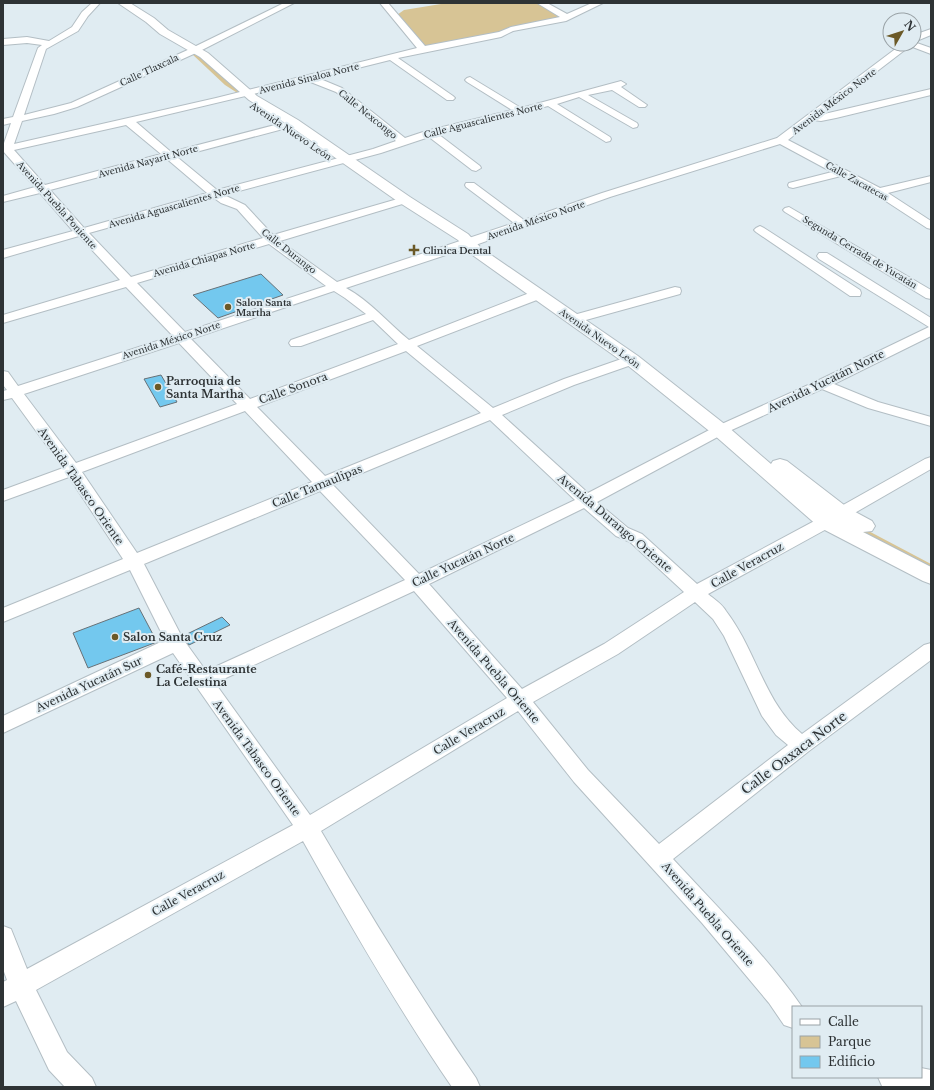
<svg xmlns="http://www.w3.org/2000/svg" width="934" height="1090" font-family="'Libre Baskerville',serif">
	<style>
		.green { fill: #d7c495 }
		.building { fill: #73c8ee; stroke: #677177 }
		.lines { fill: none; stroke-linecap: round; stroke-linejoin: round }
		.minor-casing { stroke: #b3bec4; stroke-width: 2 }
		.major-casing { stroke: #b3bec4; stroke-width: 2 }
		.minor { fill: #fff; fill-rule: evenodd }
		.major { fill: #fff; fill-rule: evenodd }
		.poi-dot { fill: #6b5927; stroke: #e0ecf2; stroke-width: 1.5 }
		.labels { text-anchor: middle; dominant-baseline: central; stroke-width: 4; stroke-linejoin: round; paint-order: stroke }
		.far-street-label { font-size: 9px; fill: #2e3335; stroke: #e0ecf2 }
		.far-poi-label { font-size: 9px; font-weight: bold; fill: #2e3335; stroke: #e0ecf2; text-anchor: start }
		.poi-label { font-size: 11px; font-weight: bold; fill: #2e3335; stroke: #e0ecf2; text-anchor: start }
		.street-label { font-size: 11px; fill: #2e3335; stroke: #e0ecf2 }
		.near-street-label { font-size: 13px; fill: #2e3335; stroke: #e0ecf2 }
	</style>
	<rect width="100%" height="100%" fill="#e0ecf2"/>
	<path class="green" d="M 447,3 L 537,3 L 563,18 L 507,31 L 425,48 L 397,15 L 404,10 Z
		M 194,51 L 244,93 L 239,94 L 225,85 L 192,54 Z
		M 842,517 L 931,564 L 931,572 L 833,522 Z"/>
	<path class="building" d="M 261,274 L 283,295 L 218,318 L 193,295 Z
		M 161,375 L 177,402 L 160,407 L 144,379 Z
		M 139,608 L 157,642 L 88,668 L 73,633 Z
		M 222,617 L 230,625 L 189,645 L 184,638 L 183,636 Z"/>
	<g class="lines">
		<g class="minor-casing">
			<path id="minor" d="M 92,3 L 100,3 L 88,16 L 78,31 L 46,49 L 24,115 L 71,103 L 192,48 L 284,3 L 294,3 L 198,52 L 77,107 L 54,114 L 22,121 L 14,144 L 216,98 L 417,48 L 380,3 L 388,3 L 425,46 L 499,32 L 511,27 L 560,17 L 537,3 L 547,3 L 567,14 L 592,3 L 603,3 L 566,21 L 513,31 L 501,37 L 398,58 L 453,96 L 455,98 L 453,100 L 447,100 L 390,60 L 318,78 L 342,88 L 405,138 L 426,131 L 512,110 L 467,82 L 465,80 L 467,78 L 470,77 L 521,108 L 621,81 L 626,84 L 621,87 L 647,105 L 645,107 L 639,107 L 612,90 L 588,95 L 637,123 L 638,125 L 637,127 L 633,128 L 579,97 L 557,104 L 610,137 L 611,139 L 610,141 L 606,142 L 548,106 L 438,134 L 480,166 L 481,168 L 476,171 L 472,170 L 429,137 L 381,153 L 224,195 L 245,205 L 273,235 L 401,198 L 409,198 L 411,200 L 409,202 L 280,241 L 337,282 L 514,223 L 466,187 L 465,185 L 466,183 L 474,183 L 524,220 L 602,193 L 777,138 L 902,44 L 914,44 L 914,42 L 931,48 L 931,54 L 910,46 L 820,115 L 931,89 L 931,95 L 836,118 L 821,121 L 813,120 L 788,140 L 880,188 L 931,176 L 931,182 L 888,193 L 931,221 L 931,229 L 927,228 L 875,194 L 841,176 L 793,188 L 789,187 L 788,185 L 789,183 L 832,172 L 780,144 L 610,197 L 467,248 L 346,288 C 370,301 388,323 409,340 L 532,292 L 542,292 L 543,295 L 542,298 L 417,346 L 493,408 L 564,379 L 627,357 L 632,356 L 637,357 L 639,360 L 637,363 L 574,385 L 502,415 L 588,493 L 715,427 L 817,381 L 929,327 L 819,259 L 817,256 L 819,253 L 827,253 L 931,318 L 931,336 L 834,384 L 878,402 L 931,417 L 931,426 L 868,408 L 822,389 L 725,433 L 597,502 L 628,528 L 642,534 L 697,584 L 820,518 L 925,459 L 931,457 L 931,469 L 832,526 L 708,594 C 714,599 722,604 726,611 C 756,650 764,702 802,734 L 924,645 L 931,643 L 931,660 L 809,751 L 673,859 C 717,907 765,954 802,1007 L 793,1007 L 793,1028 L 784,1025 L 769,1003 L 702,923 L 574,782 L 518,711 L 321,831 C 370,915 421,998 476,1078 L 480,1087 L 452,1087 C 398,1008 350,925 303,841 L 36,990 L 67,1052 L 92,1078 L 96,1087 L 65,1087 L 49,1070 L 16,1001 L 3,1007 L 3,982 L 7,980 L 3,969 L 3,926 L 11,929 L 27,969 L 293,825 L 173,653 L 3,733 L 3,716 L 165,640 L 130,570 L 3,622 L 3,608 L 123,559 L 69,477 L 3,501 L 3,490 L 63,468 L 12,398 L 3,400 L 3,391 L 7,390 L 3,385 L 3,371 L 8,372 L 18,386 L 173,336 L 126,287 L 3,323 L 3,315 L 120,280 L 79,236 L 3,258 L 3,250 L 73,231 L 40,193 L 3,202 L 3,196 L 35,187 L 3,151 L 3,146 L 11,123 L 3,125 L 3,119 L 13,117 L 38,48 L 42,45 L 27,43 L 3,45 L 3,39 L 27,37 L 49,41 L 72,27 L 82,12 ZM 308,81 L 336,92 L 396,141 L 373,149 L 217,190 L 177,157 L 298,125 L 299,123 L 298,121 L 294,120 L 171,152 L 136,122 ZM 126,125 L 161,154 L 45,185 L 14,150 ZM 167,159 L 207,193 L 84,228 L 50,190 ZM 214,198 L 221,203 L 237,209 L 263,238 L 131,277 L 89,233 ZM 269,244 L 326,286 L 185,332 L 137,283 ZM 334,291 L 345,298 L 366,314 L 291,340 L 289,343 L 291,346 L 301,346 L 373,320 L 398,344 L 250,399 L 191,339 ZM 179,343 L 237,404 L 76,463 L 24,394 ZM 406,351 L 481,413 L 325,476 L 257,407 ZM 245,411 L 312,482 L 137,553 L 82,472 ZM 490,420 L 575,500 L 419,574 L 333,485 ZM 320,491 L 405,580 L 206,671 L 183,639 L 144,564 ZM 584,508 L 616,536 L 630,542 L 684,592 L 604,644 L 522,689 L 429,584 ZM 414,591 L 507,698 L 310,815 L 215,683 ZM 695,602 L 713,619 L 724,636 L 762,716 L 776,735 L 788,745 L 659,844 L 588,770 L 533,702 L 618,654 Z
				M 931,29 L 931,35 L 914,42 L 914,35 Z
				M 789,207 L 931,290 L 931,299 L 926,298 L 785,212 L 783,210 L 785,208 Z
				M 760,226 L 764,228 L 860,290 L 861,293 L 860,296 L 850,296 L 756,232 L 754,230 L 756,228 Z
				M 675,287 L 680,288 L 681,291 L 680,294 L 575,323 L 570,322 L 568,319 L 570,316 Z
				M 921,1068 L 931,1070 L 931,1087 L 884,1087 L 882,1086 L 878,1077 L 921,1077 Z"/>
		</g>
		<g class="major-casing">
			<path id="major" d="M 118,3 L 130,3 L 154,18 L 168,30 L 208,53 L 257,96 L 298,120 L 410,197 L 468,234 L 481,248 L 638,356 L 727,426 L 771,464 L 773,461 L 780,459 L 787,461 L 848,508 L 872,521 L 875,526 L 872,531 L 863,532 L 931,567 L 931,584 L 923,581 L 819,527 L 713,434 L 626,364 L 471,254 L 458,240 L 400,203 L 290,126 L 249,100 L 200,57 L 160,34 L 146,22 Z"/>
		</g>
		<use href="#minor" class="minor"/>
		<use href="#major" class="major"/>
	</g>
	<g class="poi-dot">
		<path d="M412 244h4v4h4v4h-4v4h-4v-4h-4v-4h4z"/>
		<circle cx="228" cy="307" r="4"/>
		<circle cx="158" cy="387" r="4"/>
		<circle cx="115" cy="637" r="4"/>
		<circle cx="148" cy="675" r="4"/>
	</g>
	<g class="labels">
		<g class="far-street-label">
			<text transform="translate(149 70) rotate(-25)">Calle Tlaxcala</text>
			<text transform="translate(309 78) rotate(-14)">Avenida Sinaloa Norte</text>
			<text transform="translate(834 101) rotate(-37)">Avenida México Norte</text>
			<text transform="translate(368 114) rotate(39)">Calle Nexcongo</text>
			<text transform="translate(483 120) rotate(-14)">Calle Aguascalientes Norte</text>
			<text transform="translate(291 131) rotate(34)">Avenida Nuevo León</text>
			<text transform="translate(148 161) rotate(-15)">Avenida Nayarit Norte</text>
			<text transform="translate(857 181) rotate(29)">Calle Zacatecas</text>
			<text transform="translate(57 205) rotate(48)">Avenida Puebla Poniente</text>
			<text transform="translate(174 206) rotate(-16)">Avenida Aguascalientes Norte</text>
			<text transform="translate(536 220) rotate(-19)">Avenida México Norte</text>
			<text transform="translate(289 251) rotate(38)">Calle Durango</text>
			<text transform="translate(860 252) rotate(31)">Segunda Cerrada de Yucatán</text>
			<text transform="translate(204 259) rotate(-16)">Avenida Chiapas Norte</text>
			<text transform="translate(600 338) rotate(35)">Avenida Nuevo León</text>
			<text transform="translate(171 340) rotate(-18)">Avenida México Norte</text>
		</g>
		<g class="far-poi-label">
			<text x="423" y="250">Clinica Dental</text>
			<text x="236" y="302">Salon Santa<tspan x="236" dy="10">Martha</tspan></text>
		</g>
		<g class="poi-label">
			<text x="166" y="381">Parroquia de<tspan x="166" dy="13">Santa Martha</tspan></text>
			<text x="123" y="637">Salon Santa Cruz</text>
			<text x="156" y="669">Café-Restaurante<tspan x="156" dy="13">La Celestina</tspan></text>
		</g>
		<g class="street-label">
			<text transform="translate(826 381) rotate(-26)">Avenida Yucatán Norte</text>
			<text transform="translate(293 388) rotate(-20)">Calle Sonora</text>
			<text transform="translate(81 486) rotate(55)">Avenida Tabasco Oriente</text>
			<text transform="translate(317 486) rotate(-22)">Calle Tamaulipas</text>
			<text transform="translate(615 523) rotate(40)">Avenida Durango Oriente</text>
			<text transform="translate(463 560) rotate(-25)">Calle Yucatán Norte</text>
			<text transform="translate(747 565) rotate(-29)">Calle Veracruz</text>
			<text transform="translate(494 671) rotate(49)">Avenida Puebla Oriente</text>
			<text transform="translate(89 684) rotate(-25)">Avenida Yucatán Sur</text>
			<text transform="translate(469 731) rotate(-31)">Calle Veracruz</text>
			<text transform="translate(257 758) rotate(54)">Avenida Tabasco Oriente</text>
			<text transform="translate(188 893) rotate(-29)">Calle Veracruz</text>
			<text transform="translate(708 914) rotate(49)">Avenida Puebla Oriente</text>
		</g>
		<g class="near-street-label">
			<text transform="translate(794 753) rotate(-37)">Calle Oaxaca Norte</text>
		</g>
	</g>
	<rect width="934" height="1090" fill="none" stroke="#2e3335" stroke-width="8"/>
	<rect x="792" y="1006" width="130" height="72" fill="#e0ecf2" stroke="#99a2a6"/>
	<rect x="800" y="1019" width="20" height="6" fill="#ffffff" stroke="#99a2a6"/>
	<text x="828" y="1026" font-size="12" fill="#2e3335">Calle</text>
	<rect x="800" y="1036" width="20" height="12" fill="#d7c495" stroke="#99a2a6"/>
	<text x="828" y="1046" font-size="12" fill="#2e3335">Parque</text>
	<rect x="800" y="1056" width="20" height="12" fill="#73c8ee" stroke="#99a2a6"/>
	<text x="828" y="1066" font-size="12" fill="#2e3335">Edificio</text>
	<g transform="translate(902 32) rotate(51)"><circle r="19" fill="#e0ecf2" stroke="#99a2a6"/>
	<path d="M0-3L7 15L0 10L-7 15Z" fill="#6b5927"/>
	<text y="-6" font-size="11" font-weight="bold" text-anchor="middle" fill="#2e3335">N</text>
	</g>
</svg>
